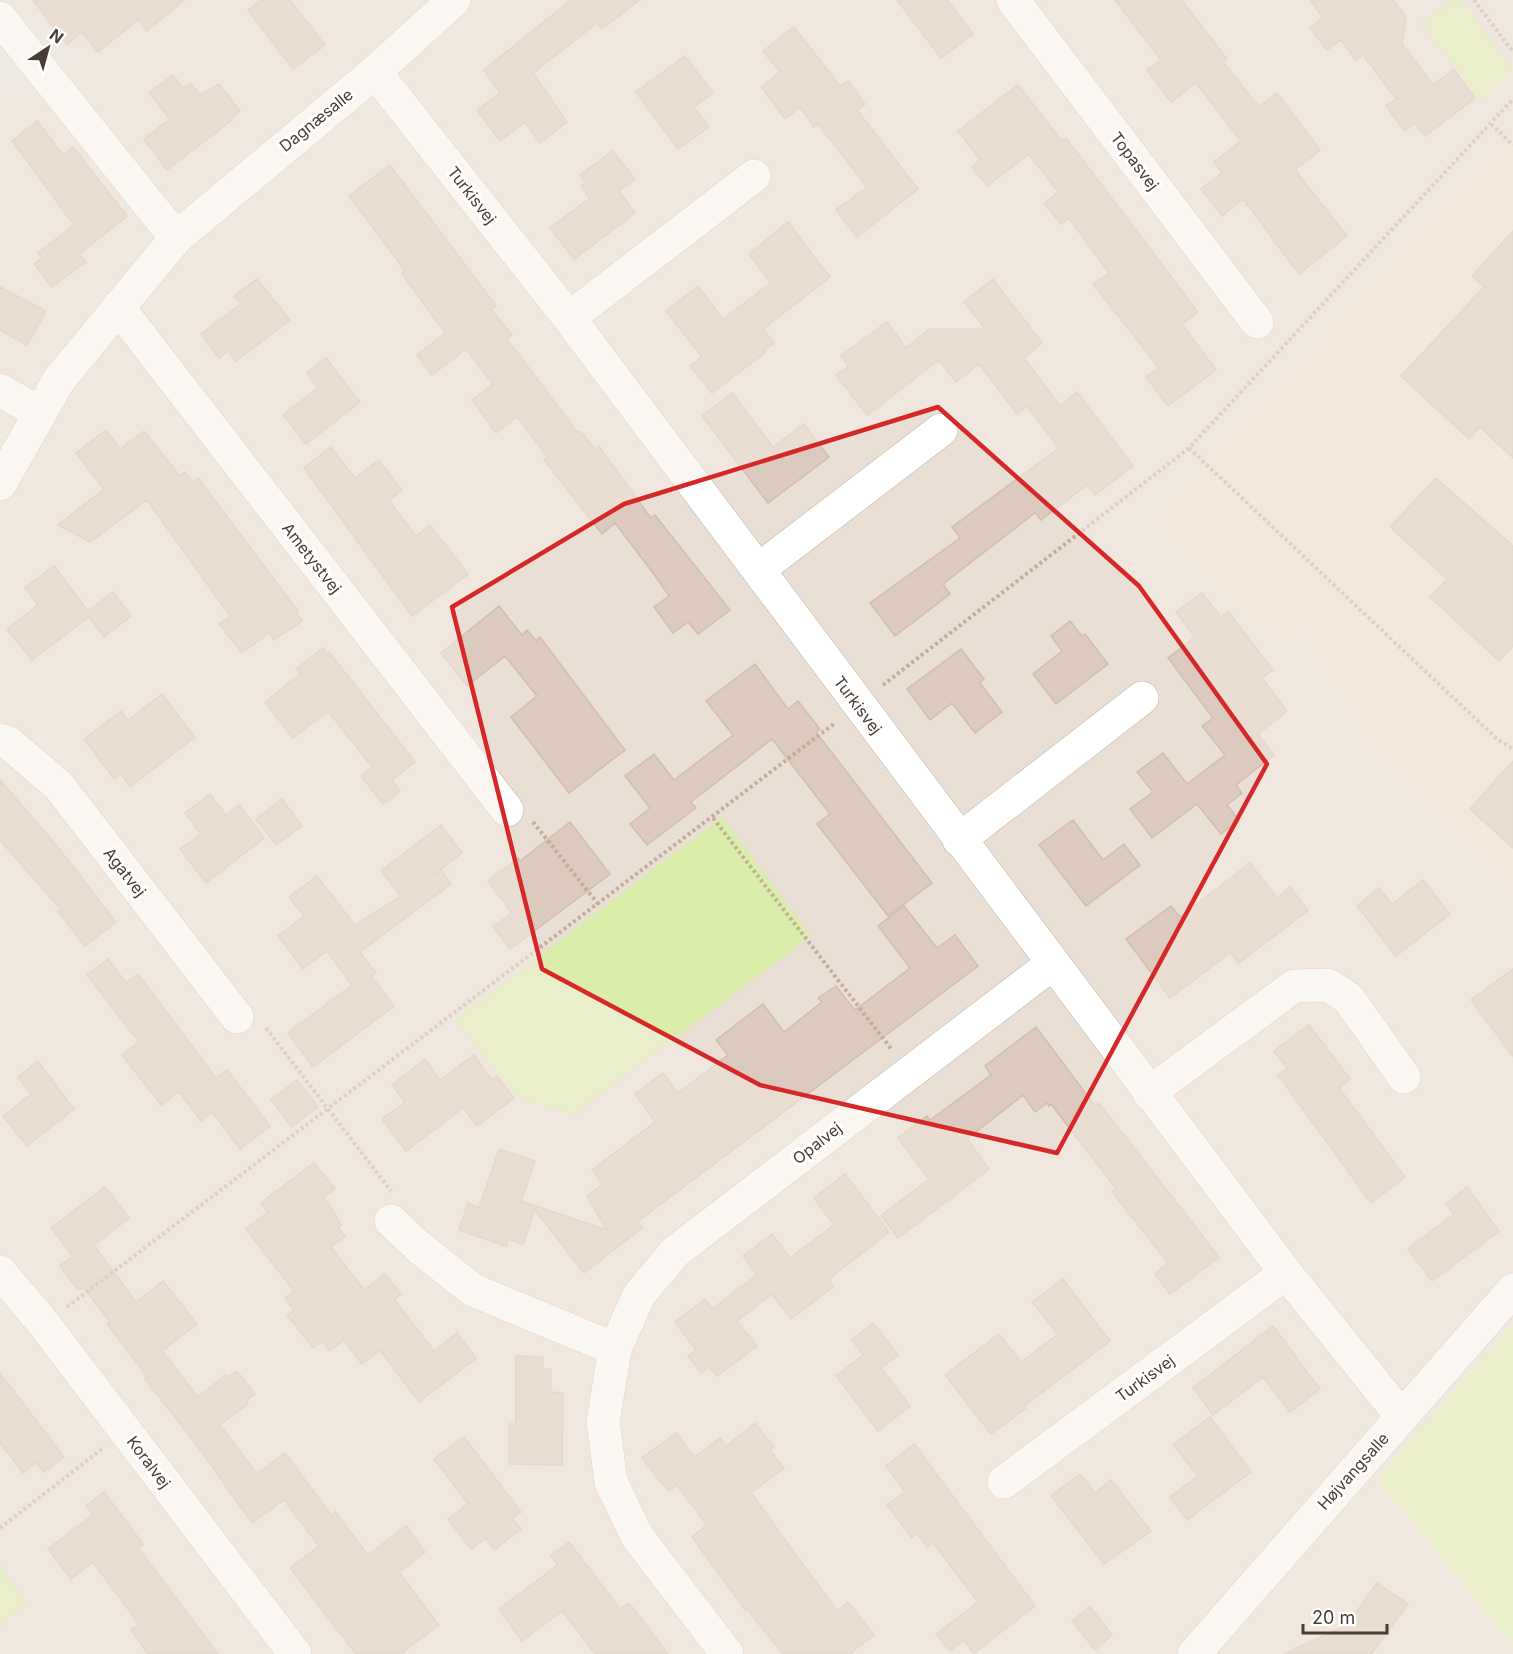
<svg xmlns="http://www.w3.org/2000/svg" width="1513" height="1654" font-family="Inter,sans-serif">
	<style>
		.residential { fill: #e9dfd4 }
		.education { fill: #f0e1cf }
		.green { fill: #dbedab }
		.parking { fill: #e5e2df }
		.building { fill: #dbcabd; stroke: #d3bead; stroke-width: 1.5 }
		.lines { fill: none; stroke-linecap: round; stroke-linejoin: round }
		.minor-casing { stroke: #c4b7ab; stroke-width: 34 }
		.path { stroke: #c5ad97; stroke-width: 4; stroke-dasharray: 3 3; stroke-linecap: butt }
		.minor { stroke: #fff; stroke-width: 33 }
		.marked { fill: none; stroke: #d62828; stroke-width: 4.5; stroke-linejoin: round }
		.labels { text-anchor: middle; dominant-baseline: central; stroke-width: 6; stroke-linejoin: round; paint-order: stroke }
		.street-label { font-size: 16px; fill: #493d35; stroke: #fff }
	</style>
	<rect width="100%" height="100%" fill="#f5eee6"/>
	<path class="residential" d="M 0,0 L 1513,0 L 1513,1323 L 1377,1479 L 1513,1646 L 1513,1654 L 0,1654 Z"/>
	<path class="education" d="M 1513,133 L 1513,893 L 1372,746 L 1303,630 L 1282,645 L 1154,520 Z"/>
	<path class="green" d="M 1451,0 L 1461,0 L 1513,69 L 1481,101 L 1421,24 Z
		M 722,817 L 811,936 L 572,1116 L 517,1097 L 455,1020 Z
		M 1513,1323 L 1513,1646 L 1377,1479 Z
		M 0,1566 L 28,1603 L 0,1625 Z"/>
	<path class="parking" d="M 27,7 L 34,16 L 39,12 L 78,61 L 61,76 L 14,18 Z
		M 0,40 L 35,88 L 16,101 L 0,79 Z"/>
	<path class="building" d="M 33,0 L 184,0 L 147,31 L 138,20 L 98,52 L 82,32 L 67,45 Z
		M 261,0 L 290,0 L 325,45 L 293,69 L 248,10 Z
		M 571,0 L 640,0 L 602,29 L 597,23 L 533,73 L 567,122 L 540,143 L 525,122 L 500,141 L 477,110 L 500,93 L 484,70 Z
		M 897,0 L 947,0 L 973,34 L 941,58 Z
		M 1115,0 L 1182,0 L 1227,59 L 1223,62 L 1259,107 L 1277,93 L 1320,150 L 1295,170 L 1347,236 L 1299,274 L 1243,199 L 1222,216 L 1201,189 L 1222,173 L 1214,162 L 1241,141 L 1196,83 L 1171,102 L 1147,70 L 1161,60 Z
		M 1310,0 L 1393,0 L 1406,17 L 1402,44 L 1433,85 L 1454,69 L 1475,98 L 1425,136 L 1415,123 L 1404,131 L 1386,106 L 1396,99 L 1363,55 L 1356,60 L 1341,40 L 1327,50 L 1310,28 L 1323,18 Z
		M 794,27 L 840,86 L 848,81 L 865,104 L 857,110 L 918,189 L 857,237 L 836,210 L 867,187 L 818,124 L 814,127 L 800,107 L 785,119 L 761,87 L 780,72 L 763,51 Z
		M 685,56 L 713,93 L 694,107 L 709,127 L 678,149 L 636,92 Z
		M 173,75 L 183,88 L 190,83 L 200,95 L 219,84 L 240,111 L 231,118 L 232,120 L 167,170 L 144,139 L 170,119 L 149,93 Z
		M 1018,85 L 1062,141 L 1066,138 L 1198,312 L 1182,324 L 1216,370 L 1168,406 L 1146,377 L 1159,368 L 1093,284 L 1109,273 L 1069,218 L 1061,224 L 1044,203 L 1058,192 L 1029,154 L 987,186 L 972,167 L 980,160 L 958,131 Z
		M 37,121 L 63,155 L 73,147 L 127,216 L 79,254 L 86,262 L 52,287 L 34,264 L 42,258 L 38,253 L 74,225 L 12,141 Z
		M 613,151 L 635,179 L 619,191 L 635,213 L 574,259 L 550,228 L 590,198 L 581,186 L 586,183 L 580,175 Z
		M 390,165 L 496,306 L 491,309 L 512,335 L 507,339 L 578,433 L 580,431 L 595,449 L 599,446 L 651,518 L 655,515 L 730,610 L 698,634 L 688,622 L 673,633 L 654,607 L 669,596 L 653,573 L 615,523 L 602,534 L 544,460 L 548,457 L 517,417 L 496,433 L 472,400 L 493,384 L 466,349 L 432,375 L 417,355 L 445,333 L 402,274 L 405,271 L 349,196 Z
		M 788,222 L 830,277 L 763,329 L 774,343 L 764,350 L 766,352 L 712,393 L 690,366 L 702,357 L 666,311 L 698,286 L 723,319 L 771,283 L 749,254 Z
		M 1513,231 L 1513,458 L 1480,427 L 1469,439 L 1401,376 L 1484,287 L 1472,276 Z
		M 257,279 L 290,320 L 236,361 L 228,351 L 219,358 L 201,334 L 241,304 L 234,296 Z
		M 993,279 L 1042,343 L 1024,358 L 1060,406 L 1077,392 L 1133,466 L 1095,495 L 1087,485 L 1041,520 L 1035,513 L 943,584 L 950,594 L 895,636 L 870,603 L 960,538 L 952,527 L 1059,448 L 1027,406 L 1017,414 L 979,364 L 956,382 L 939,360 L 867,415 L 836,375 L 849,366 L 841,356 L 887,322 L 906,348 L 929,329 L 985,329 L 964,302 Z
		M 0,287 L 46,311 L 27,345 L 0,330 Z
		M 326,358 L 360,402 L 306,444 L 283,415 L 318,388 L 307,373 Z
		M 732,393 L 773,447 L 804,424 L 829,457 L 768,503 L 702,416 Z
		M 106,430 L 120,449 L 144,431 L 180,476 L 185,472 L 193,482 L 198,478 L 298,611 L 296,612 L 302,621 L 274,640 L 269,633 L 242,653 L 219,624 L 230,616 L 147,500 L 90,542 L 58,525 L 104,489 L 76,453 Z
		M 331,447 L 355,478 L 379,460 L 402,490 L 389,500 L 416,536 L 430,525 L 468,574 L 412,616 L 304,468 Z
		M 1436,478 L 1513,546 L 1513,646 L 1499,661 L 1430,597 L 1447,579 L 1390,527 Z
		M 54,566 L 88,611 L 113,592 L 131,616 L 104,637 L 89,617 L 32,660 L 7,629 L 38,605 L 25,588 Z
		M 1202,593 L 1221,617 L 1228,611 L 1273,670 L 1262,678 L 1287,711 L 1258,734 L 1274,755 L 1236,785 L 1242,793 L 1227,805 L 1239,820 L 1221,834 L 1197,804 L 1152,838 L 1130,809 L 1153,792 L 1137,772 L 1163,753 L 1187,784 L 1225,755 L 1202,726 L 1213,718 L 1168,658 L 1195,637 L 1176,612 Z
		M 499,606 L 522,635 L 527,630 L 536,641 L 540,637 L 625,750 L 569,793 L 511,717 L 537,696 L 505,656 L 467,686 L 441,653 Z
		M 1070,621 L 1082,636 L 1085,634 L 1108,664 L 1056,704 L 1033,674 L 1062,651 L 1051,636 Z
		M 323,648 L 327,654 L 329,652 L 415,762 L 392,780 L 400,791 L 383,804 L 361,776 L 372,767 L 328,711 L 293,738 L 265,702 L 300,674 L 296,669 Z
		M 961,649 L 984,679 L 980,683 L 1002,712 L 975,733 L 952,703 L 930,720 L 907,689 Z
		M 755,664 L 788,709 L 798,701 L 820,729 L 816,732 L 932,883 L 888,916 L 817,824 L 830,814 L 772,739 L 691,802 L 696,808 L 647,845 L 630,824 L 650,808 L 625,776 L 654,754 L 674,780 L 733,735 L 706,701 Z
		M 162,694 L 195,737 L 130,787 L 121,774 L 114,779 L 84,739 L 121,711 L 128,720 Z
		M 1513,761 L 1513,848 L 1470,809 Z
		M 0,780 L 57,846 L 116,922 L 85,946 L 57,910 L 63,912 L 0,840 Z
		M 210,794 L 226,815 L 239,805 L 264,838 L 206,883 L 180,849 L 201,834 L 185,813 Z
		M 282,799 L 302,826 L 276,845 L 256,819 Z
		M 1073,820 L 1103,860 L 1124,844 L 1140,865 L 1086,906 L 1039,845 Z
		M 570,822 L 610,874 L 510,949 L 493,927 L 512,913 L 488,881 L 518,858 L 520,861 Z
		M 441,825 L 462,853 L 433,875 L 441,870 L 451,884 L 360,952 L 376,973 L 371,976 L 394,1006 L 313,1067 L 288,1033 L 352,985 L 327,951 L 303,969 L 278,936 L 304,916 L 289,897 L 317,876 L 355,925 L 401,896 L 381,871 Z
		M 1250,863 L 1277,898 L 1290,887 L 1308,910 L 1239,963 L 1230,953 L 1170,998 L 1126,939 L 1171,906 L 1180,917 Z
		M 1423,880 L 1450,914 L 1396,956 L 1357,906 L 1379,888 L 1392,904 Z
		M 904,906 L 937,948 L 955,935 L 978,966 L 638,1221 L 642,1228 L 584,1273 L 535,1210 L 523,1244 L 508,1239 L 506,1246 L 459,1230 L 468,1203 L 479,1208 L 499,1149 L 535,1161 L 521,1201 L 607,1230 L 587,1196 L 603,1184 L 592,1170 L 655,1122 L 635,1094 L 663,1073 L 678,1093 L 728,1055 L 716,1040 L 763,1004 L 784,1032 L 822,1002 L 818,998 L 836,986 L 855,1010 L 910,968 L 878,926 Z
		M 108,959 L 126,983 L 138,974 L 216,1078 L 227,1070 L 270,1126 L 240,1149 L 212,1112 L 201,1121 L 179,1092 L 161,1105 L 122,1055 L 139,1042 L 87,975 Z
		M 1513,969 L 1513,1056 L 1471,1000 Z
		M 1309,1025 L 1350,1079 L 1339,1088 L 1405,1177 L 1371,1203 L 1278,1075 L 1287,1068 L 1274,1051 Z
		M 1036,1027 L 1095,1106 L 1099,1103 L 1219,1257 L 1170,1294 L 1155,1274 L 1168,1263 L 1112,1192 L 1116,1189 L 1051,1104 L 1049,1106 L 1047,1103 L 1035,1112 L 1023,1095 L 967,1139 L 989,1169 L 898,1238 L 881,1216 L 929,1179 L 898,1138 L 927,1116 L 930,1120 L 991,1075 L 985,1066 Z
		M 474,1055 L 492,1080 L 497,1076 L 514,1098 L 477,1126 L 463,1108 L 406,1151 L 382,1119 L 405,1102 L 392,1085 L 425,1059 L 440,1080 Z
		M 38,1061 L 74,1109 L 27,1146 L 3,1116 L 31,1094 L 18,1077 Z
		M 297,1080 L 318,1107 L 292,1127 L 271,1100 Z
		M 314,1163 L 335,1189 L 324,1198 L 333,1211 L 341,1225 L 338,1227 L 345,1236 L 331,1247 L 364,1290 L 385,1274 L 401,1294 L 394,1299 L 434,1351 L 457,1333 L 476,1358 L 419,1402 L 380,1350 L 362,1364 L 344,1340 L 330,1351 L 323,1341 L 313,1348 L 287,1315 L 294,1310 L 285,1298 L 294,1291 L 246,1229 L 268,1212 L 261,1203 Z
		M 845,1174 L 889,1232 L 829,1279 L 833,1287 L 791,1319 L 772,1294 L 737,1321 L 757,1346 L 717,1376 L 709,1367 L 701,1373 L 688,1356 L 696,1350 L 675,1322 L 705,1299 L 712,1309 L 757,1275 L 743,1256 L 772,1234 L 790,1258 L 834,1225 L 814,1198 Z
		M 105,1187 L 129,1218 L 94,1245 L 136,1302 L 163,1281 L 197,1324 L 162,1351 L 198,1397 L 226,1375 L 228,1377 L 237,1371 L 255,1394 L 246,1401 L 248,1404 L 220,1425 L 257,1474 L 285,1453 L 331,1515 L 335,1512 L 368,1555 L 406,1526 L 425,1552 L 399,1572 L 439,1625 L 400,1654 L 356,1654 L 290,1568 L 319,1546 L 284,1500 L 252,1523 L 196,1444 L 145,1379 L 147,1376 L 107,1324 L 110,1322 L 83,1287 L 78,1290 L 60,1266 L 73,1256 L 51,1228 Z
		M 1467,1187 L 1499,1231 L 1432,1281 L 1408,1249 L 1454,1214 L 1446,1204 Z
		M 1063,1279 L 1110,1341 L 1024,1406 L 1026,1408 L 991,1434 L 945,1375 L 999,1334 L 1021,1362 L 1058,1334 L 1032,1302 Z
		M 873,1323 L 898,1355 L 881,1368 L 910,1406 L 878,1431 L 836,1376 L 863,1355 L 852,1340 Z
		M 1273,1326 L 1320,1389 L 1290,1412 L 1263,1377 L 1213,1415 L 1193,1388 Z
		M 516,1356 L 543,1357 L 543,1369 L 551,1369 L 551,1392 L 563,1393 L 562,1465 L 509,1464 L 509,1424 L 516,1424 Z
		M 0,1373 L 64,1457 L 44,1472 L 36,1462 L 23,1473 L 0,1443 Z
		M 1210,1417 L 1251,1472 L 1187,1520 L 1170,1497 L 1198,1476 L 1173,1445 Z
		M 755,1423 L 774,1447 L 770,1450 L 784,1468 L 751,1493 L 837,1611 L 848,1602 L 874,1635 L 849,1654 L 783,1654 L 747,1609 L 745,1610 L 692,1537 L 707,1525 L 677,1485 L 668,1491 L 642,1458 L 676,1433 L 694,1457 L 720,1438 L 726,1446 Z
		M 464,1437 L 521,1512 L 512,1518 L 521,1529 L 494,1550 L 486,1538 L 471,1549 L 448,1519 L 468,1504 L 434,1459 Z
		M 914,1444 L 1035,1606 L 974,1653 L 964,1640 L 950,1651 L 936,1634 L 978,1602 L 933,1543 L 927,1547 L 917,1533 L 912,1538 L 887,1505 L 905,1492 L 886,1466 Z
		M 1080,1474 L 1095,1493 L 1111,1480 L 1151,1531 L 1104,1564 L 1051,1496 Z
		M 104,1492 L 143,1544 L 138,1548 L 218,1654 L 148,1654 L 131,1630 L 139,1624 L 93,1562 L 71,1579 L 48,1549 L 93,1515 L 86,1506 Z
		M 569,1542 L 620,1609 L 629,1603 L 668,1654 L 595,1654 L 562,1611 L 522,1641 L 499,1609 L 558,1565 L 551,1556 Z
		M 1377,1583 L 1408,1604 L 1371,1654 L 1284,1654 L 1347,1625 Z
		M 1090,1607 L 1112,1635 L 1095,1650 L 1072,1621 Z"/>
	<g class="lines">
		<g class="minor-casing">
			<path id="minor" d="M 1013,0 L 1257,322
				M 0,18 L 176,238
				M 375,72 L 569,318 L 1286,1273 L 1402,1417
				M 118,307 L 507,810
				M 569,318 L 754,176
				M 0,390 L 40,413
				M 0,484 L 59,380 L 176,238 L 375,72 L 454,0
				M 758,570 L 941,430
				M 0,740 L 9,743 L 59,786 L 237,1017
				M 959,840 L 1142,698
				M 1149,1093 L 1294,986 L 1328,985 L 1349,999 L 1404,1077
				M 391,1221 L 421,1249 L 473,1290 L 615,1349
				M 0,1272 L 44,1324 L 295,1654
				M 1004,1482 L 1286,1273
				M 727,1654 L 637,1536 L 611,1482 L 603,1422 L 615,1349 L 639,1295 L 675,1252 L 1052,964
				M 1194,1654 L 1513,1290"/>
		</g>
		<path class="path" d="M 1474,0 L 1513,52
			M 1491,124 L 1513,145
			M 1189,448 L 1497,739 L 1513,749
			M 883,685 L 1189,448 L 1513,99
			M 713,818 L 892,1050
			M 533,822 L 598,904
			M 266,1028 L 391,1191
			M 67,1307 L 835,723
			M 0,1528 L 102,1449"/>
		<use href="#minor" class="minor"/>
	</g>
	<path d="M0 0H1513V1654H0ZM 938,407 L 1139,586 L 1267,764 L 1057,1153 L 760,1085 L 542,969 L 452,607 L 624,504 Z" fill="#f5eee6" fill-opacity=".55" fill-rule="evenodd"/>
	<path class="marked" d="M 938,407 L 1139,586 L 1267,764 L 1057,1153 L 760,1085 L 542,969 L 452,607 L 624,504 Z"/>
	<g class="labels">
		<g class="street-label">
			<text transform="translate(316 120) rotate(-39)">Dagnæsalle</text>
			<text transform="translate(1135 161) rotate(53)">Topasvej</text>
			<text transform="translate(472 195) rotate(52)">Turkisvej</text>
			<text transform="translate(312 558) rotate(52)">Ametystvej</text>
			<text transform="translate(858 705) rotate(53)">Turkisvej</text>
			<text transform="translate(125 872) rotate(52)">Agatvej</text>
			<text transform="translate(817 1143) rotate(-38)">Opalvej</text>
			<text transform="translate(1145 1378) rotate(-36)">Turkisvej</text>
			<text transform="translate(149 1462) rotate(53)">Koralvej</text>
			<text transform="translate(1353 1471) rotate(-48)">Højvangsalle</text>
		</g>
	</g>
	<g transform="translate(48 48) rotate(36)" stroke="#ffffff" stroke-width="4.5" paint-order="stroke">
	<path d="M0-4.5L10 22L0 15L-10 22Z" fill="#493d35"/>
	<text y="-9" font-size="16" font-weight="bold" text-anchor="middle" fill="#493d35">N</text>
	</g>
	<path d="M1303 1624v9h84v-9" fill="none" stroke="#493d35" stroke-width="3"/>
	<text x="1312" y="1624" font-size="18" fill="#493d35" stroke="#ffffff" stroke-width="4.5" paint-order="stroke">20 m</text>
</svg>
